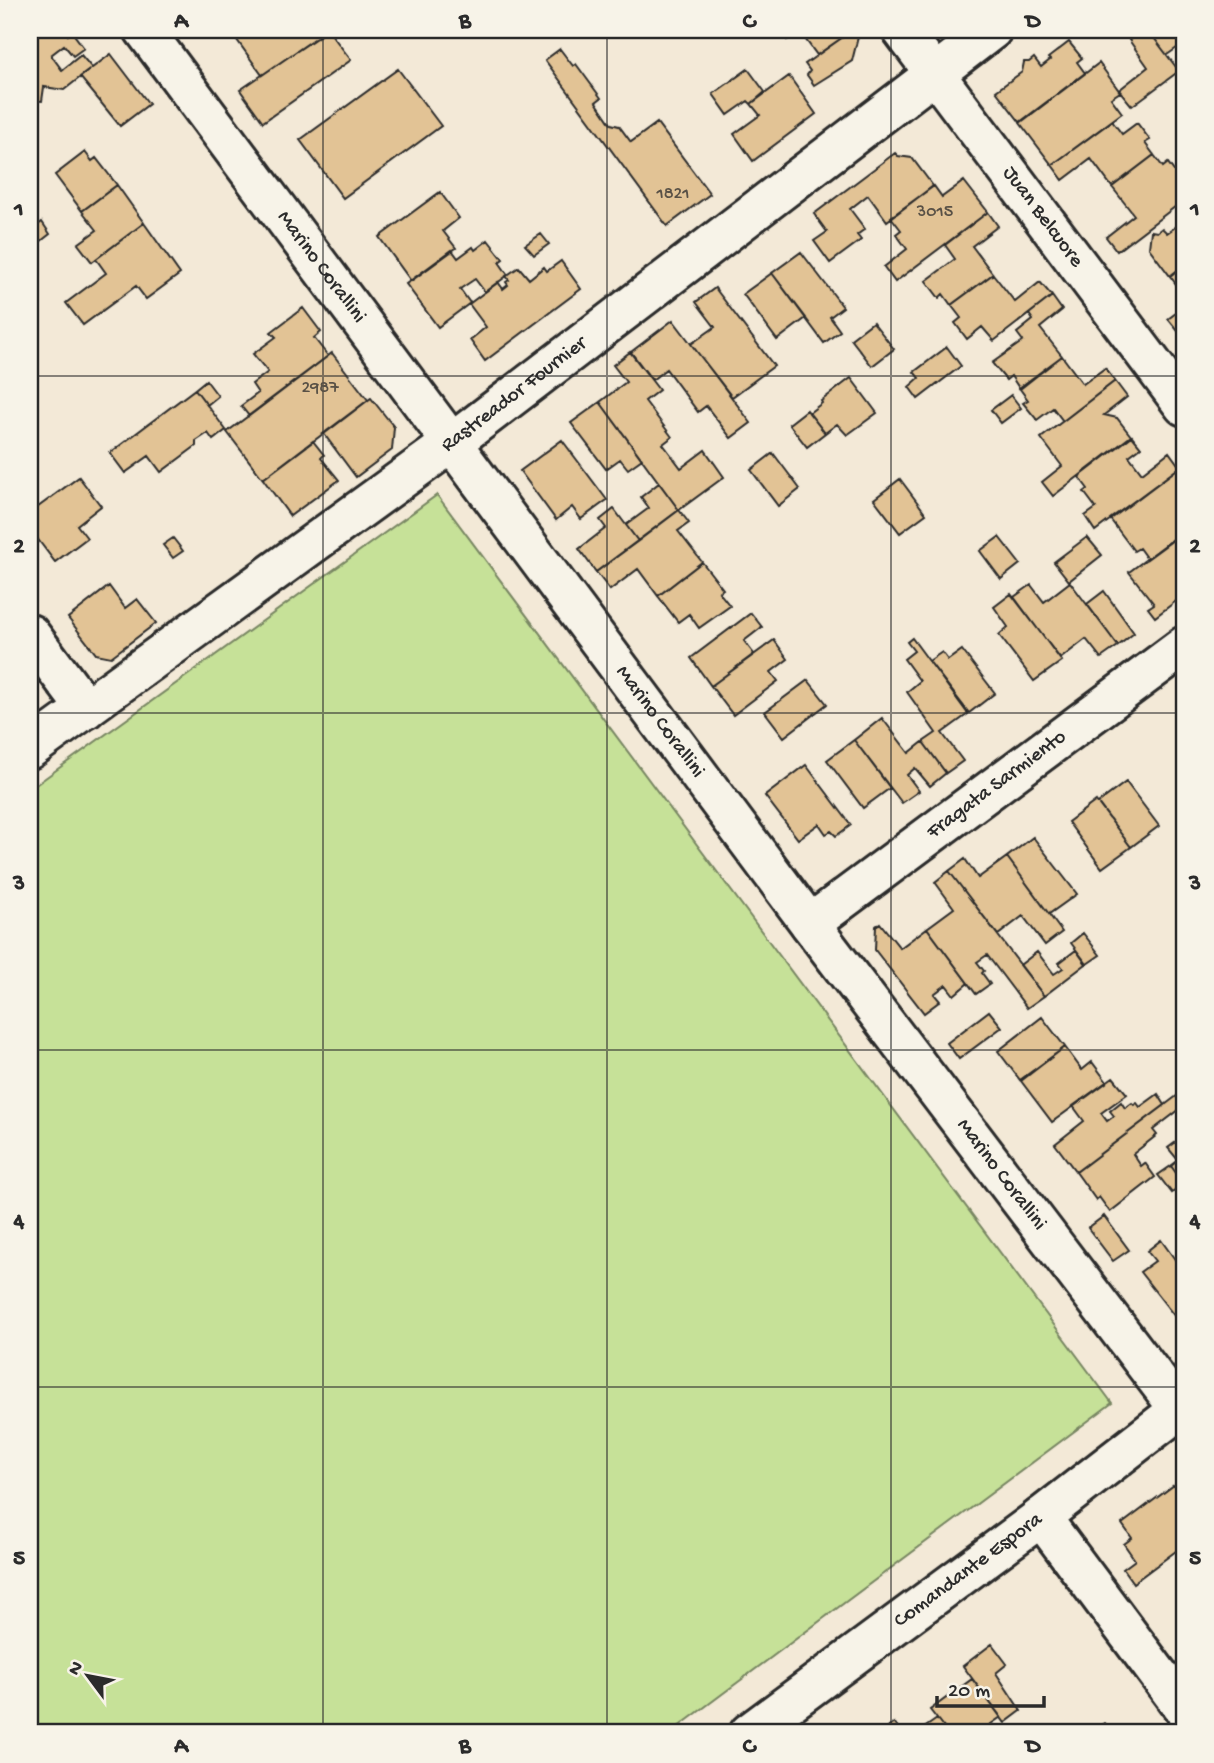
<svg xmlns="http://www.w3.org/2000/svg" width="1214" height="1763" font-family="'Gochi Hand',sans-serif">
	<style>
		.green { fill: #c6e198; stroke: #788662; stroke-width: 2 }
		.building { fill: #e2c395; stroke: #2b2b2b; stroke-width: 2 }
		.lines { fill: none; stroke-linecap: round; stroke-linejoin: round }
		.minor-casing { stroke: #2b2b2b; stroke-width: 44 }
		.minor { stroke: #f7f3e8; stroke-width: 38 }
		.grid { fill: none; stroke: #2b2b2b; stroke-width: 2; stroke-opacity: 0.55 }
		.labels { text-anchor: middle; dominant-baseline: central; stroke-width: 7; stroke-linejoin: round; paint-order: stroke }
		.number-label { font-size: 18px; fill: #595146 }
		.street-label { font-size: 21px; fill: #2b2b2b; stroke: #f7f3e8 }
		.neatline { fill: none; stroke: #2b2b2b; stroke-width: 2.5 }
		.grid-label { font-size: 23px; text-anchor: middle; font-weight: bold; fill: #2b2b2b }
	</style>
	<rect width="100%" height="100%" fill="#f3e9d7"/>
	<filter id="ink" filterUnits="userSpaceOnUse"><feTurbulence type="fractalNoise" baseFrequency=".0143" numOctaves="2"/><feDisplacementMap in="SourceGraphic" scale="14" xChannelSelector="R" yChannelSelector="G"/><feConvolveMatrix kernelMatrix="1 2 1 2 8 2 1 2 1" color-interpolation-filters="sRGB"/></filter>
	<g filter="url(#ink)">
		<path class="green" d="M 437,495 L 1112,1403 L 670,1733 L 30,1733 L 30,789 Z"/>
		<path class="building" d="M 30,30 L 51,30 L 53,32 L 65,30 L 68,35 L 72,32 L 84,48 L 73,56 L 64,45 L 51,55 L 62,70 L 81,55 L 92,68 L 64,90 L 44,87 L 42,101 L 30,100 Z
			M 252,30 L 316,30 L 320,35 L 262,75 L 237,40 Z
			M 328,30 L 351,60 L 263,122 L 240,90 Z
			M 780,30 L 803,30 L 787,40 Z
			M 803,30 L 853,30 L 817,55 L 800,32 Z
			M 853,30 L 858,37 L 852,61 L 814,85 L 807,75 L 810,71 L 805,64 Z
			M 1143,30 L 1148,30 L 1179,71 L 1132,106 L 1119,90 L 1148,67 L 1129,40 Z
			M 1148,30 L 1184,30 L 1184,43 L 1167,55 Z
			M 1069,42 L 1082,58 L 1077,62 L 1085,73 L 1020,122 L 996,91 L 1022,72 L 1024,62 L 1029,62 L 1034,58 L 1041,67 L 1050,60 L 1048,58 Z
			M 560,49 L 573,66 L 576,64 L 601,98 L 596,102 L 611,124 L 619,126 L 631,142 L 657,123 L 710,194 L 667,226 L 545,60 Z
			M 111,54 L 149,104 L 120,126 L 80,77 Z
			M 1099,63 L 1120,92 L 1111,98 L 1122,113 L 1052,165 L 1020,123 Z
			M 398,69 L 441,126 L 343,198 L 300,140 Z
			M 748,69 L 765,92 L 751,104 L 748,101 L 728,115 L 713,94 Z
			M 789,76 L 816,114 L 753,161 L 734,134 L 760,115 L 751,104 Z
			M 1112,121 L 1122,134 L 1137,123 L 1150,140 L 1145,143 L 1154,155 L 1112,187 L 1091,159 L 1063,180 L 1052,165 Z
			M 85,152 L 92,161 L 96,158 L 117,185 L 82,211 L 55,175 Z
			M 895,153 L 898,156 L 912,158 L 933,186 L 887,221 L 868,195 L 850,209 L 865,229 L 857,235 L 861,240 L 830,263 L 814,241 L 827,232 L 814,214 Z
			M 1154,155 L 1163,167 L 1168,163 L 1184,185 L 1184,200 L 1117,251 L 1106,237 L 1134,215 L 1112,187 Z
			M 964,181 L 988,212 L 895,282 L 884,267 L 907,249 L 896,234 L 901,230 L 891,217 L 934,186 L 942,197 Z
			M 117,185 L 144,223 L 92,262 L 78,244 L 97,230 L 82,211 Z
			M 440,192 L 459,218 L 443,231 L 456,248 L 411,281 L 379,237 Z
			M 988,212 L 998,226 L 972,246 L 993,274 L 951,305 L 943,294 L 939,298 L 926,281 L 955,259 L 945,245 Z
			M 1184,221 L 1184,265 L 1170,276 L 1149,248 L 1151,231 L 1157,232 L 1162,228 L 1167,233 Z
			M 42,222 L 50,234 L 31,249 L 30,231 Z
			M 144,223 L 180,274 L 146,299 L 136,286 L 83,325 L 66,303 L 106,273 L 96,259 Z
			M 541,234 L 549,244 L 534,255 L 525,245 Z
			M 488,240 L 503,259 L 499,262 L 508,275 L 485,292 L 475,279 L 460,289 L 470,303 L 438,327 L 406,284 L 452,250 L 458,258 L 473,247 L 475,250 Z
			M 801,252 L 843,307 L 830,317 L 840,331 L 824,343 L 772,273 Z
			M 561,261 L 581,289 L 485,361 L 470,340 L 486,327 L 469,304 L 498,282 L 503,289 L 508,285 L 506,282 L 509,280 L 506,276 L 519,267 L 529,279 L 544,267 L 547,271 Z
			M 1184,265 L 1184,295 L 1170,276 Z
			M 772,273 L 806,318 L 777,340 L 743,294 Z
			M 993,274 L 1015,302 L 1040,282 L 1052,296 L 994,341 L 982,327 L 967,339 L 955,323 L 961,318 L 951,305 Z
			M 715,288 L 774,366 L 732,397 L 691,344 L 715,327 L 696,302 Z
			M 1052,296 L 1062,310 L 1040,328 L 1062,356 L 1019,388 L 1011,376 L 1006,380 L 992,363 L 1023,341 L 1017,333 L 1033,320 L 1029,314 Z
			M 1184,307 L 1184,334 L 1182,336 L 1168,319 Z
			M 303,308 L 321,332 L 314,338 L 328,356 L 249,416 L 241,406 L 258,393 L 252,384 L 268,372 L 253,354 L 276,337 L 271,332 Z
			M 673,320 L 751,423 L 731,438 L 706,406 L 698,412 L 666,369 L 652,380 L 631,352 Z
			M 873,322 L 894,349 L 872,366 L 851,339 Z
			M 947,347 L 961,366 L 918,399 L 909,387 L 919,378 L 914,372 Z
			M 630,352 L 659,390 L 645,401 L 672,437 L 663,444 L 681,468 L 705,450 L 724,477 L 679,510 L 600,402 L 626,382 L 613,365 Z
			M 332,353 L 368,400 L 263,479 L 227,432 Z
			M 1062,356 L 1083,384 L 1105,368 L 1115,381 L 1063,421 L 1053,408 L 1037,420 L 1023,403 L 1028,400 L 1020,389 Z
			M 851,378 L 877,413 L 847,435 L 837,424 L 825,433 L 809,413 L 822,403 L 821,401 Z
			M 206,380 L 218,396 L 207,405 L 195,389 Z
			M 1115,381 L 1127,397 L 1104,415 L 1117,418 L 1131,436 L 1053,496 L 1042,482 L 1062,466 L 1041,438 Z
			M 195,389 L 226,430 L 213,440 L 208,433 L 196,441 L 196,446 L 161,472 L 149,456 L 125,473 L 110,453 Z
			M 1011,395 L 1021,408 L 1001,423 L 991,410 Z
			M 371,398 L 394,427 L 392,450 L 356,477 L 324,434 Z
			M 600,402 L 642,459 L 628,469 L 620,459 L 606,469 L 571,423 Z
			M 807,410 L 825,433 L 807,447 L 789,424 Z
			M 1132,436 L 1141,447 L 1129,456 L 1142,473 L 1169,452 L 1180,467 L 1095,531 L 1085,516 L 1096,508 L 1084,492 L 1088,489 L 1079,477 Z
			M 562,440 L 607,500 L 581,519 L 572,507 L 556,520 L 520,471 Z
			M 313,441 L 324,455 L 321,458 L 339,480 L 290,516 L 263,479 Z
			M 773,453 L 800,489 L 778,506 L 751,470 Z
			M 1180,467 L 1184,473 L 1184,506 L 1177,511 L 1184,521 L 1184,532 L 1147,559 L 1139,548 L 1134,551 L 1110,519 Z
			M 79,477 L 101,506 L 77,525 L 87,538 L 55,562 L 30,529 L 30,513 Z
			M 900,479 L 926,514 L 900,533 L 874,499 Z
			M 659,483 L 679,510 L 638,541 L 626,525 L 649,508 L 641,497 Z
			M 614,509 L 638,541 L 596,572 L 579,549 L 606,528 L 600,520 Z
			M 679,510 L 689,523 L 678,531 L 702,562 L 658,596 L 638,569 L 610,590 L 596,572 Z
			M 1184,531 L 1184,595 L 1155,617 L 1148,608 L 1154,604 L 1129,572 Z
			M 999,537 L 1020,564 L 1001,579 L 980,551 Z
			M 1087,537 L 1102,555 L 1069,581 L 1054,562 Z
			M 173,538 L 183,551 L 173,558 L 163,545 Z
			M 702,562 L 723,589 L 719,592 L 730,606 L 699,628 L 689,614 L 678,622 L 658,596 Z
			M 1070,582 L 1118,646 L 1101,658 L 1086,639 L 1060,659 L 1014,597 L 1031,585 L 1044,602 Z
			M 109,586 L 125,608 L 137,599 L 156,623 L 111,657 L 96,654 L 68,618 Z
			M 1104,591 L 1134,633 L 1118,646 L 1087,604 Z
			M 1011,594 L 1062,661 L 1034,681 L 999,635 L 1008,627 L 994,607 Z
			M 751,613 L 762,627 L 744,641 L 754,654 L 711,686 L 691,658 Z
			M 912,638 L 968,714 L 942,733 L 963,761 L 946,773 L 923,742 L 936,733 L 907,692 L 920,681 L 904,659 L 914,651 L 907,642 Z
			M 774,640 L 788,659 L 771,672 L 778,681 L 733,715 L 711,686 Z
			M 962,650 L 995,693 L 969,713 L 929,661 L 942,652 L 948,660 Z
			M 808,680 L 827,704 L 784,737 L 765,712 Z
			M 882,718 L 909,753 L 923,742 L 946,773 L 930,786 L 915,768 L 907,775 L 919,791 L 902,803 L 854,740 Z
			M 854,740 L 890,788 L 863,808 L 827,760 Z
			M 806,765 L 851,825 L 836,836 L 831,831 L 826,834 L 819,824 L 798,839 L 765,796 Z
			M 1126,782 L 1159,826 L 1131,847 L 1098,803 Z
			M 1096,801 L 1131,847 L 1102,868 L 1068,822 Z
			M 1033,837 L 1077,894 L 1049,914 L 1007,857 Z
			M 1007,857 L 1062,932 L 1045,945 L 1023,916 L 998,935 L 949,871 L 965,859 L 978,878 Z
			M 949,871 L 1044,996 L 1027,1008 L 987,955 L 977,962 L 984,971 L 982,973 L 990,984 L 976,994 L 927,928 L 954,908 L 935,882 Z
			M 880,923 L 900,948 L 927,928 L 968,983 L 954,995 L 946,985 L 934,994 L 940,1001 L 924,1013 L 875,950 L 876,926 Z
			M 1083,933 L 1100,955 L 1087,964 L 1071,943 Z
			M 1076,950 L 1086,964 L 1044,996 L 1020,965 L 1037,952 L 1054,974 L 1063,968 L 1059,963 Z
			M 989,1011 L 1002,1027 L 959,1059 L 947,1043 Z
			M 1042,1017 L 1065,1047 L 1020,1080 L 998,1051 Z
			M 1065,1047 L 1082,1070 L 1092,1062 L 1107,1082 L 1052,1122 L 1021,1081 Z
			M 1113,1077 L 1127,1094 L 1101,1113 L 1107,1121 L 1114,1116 L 1110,1111 L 1121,1102 L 1125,1108 L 1132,1103 L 1134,1105 L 1137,1103 L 1140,1107 L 1158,1094 L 1165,1105 L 1076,1172 L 1055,1144 L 1084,1121 L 1073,1106 Z
			M 1182,1092 L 1184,1106 L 1153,1130 L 1157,1135 L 1133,1154 L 1141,1166 L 1145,1163 L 1155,1177 L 1110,1212 L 1099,1197 L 1096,1200 L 1076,1172 Z
			M 1184,1136 L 1184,1155 L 1178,1160 L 1168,1148 Z
			M 1184,1156 L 1184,1184 L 1171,1166 Z
			M 1171,1166 L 1184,1184 L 1172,1193 L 1158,1175 Z
			M 1104,1216 L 1129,1250 L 1113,1261 L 1088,1228 Z
			M 1161,1240 L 1184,1272 L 1184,1312 L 1176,1318 L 1140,1272 L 1155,1261 L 1147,1251 Z
			M 1184,1253 L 1184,1272 L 1176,1260 Z
			M 1174,1485 L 1184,1498 L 1184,1545 L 1133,1583 L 1123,1569 L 1135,1560 L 1124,1544 L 1132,1538 L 1122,1524 Z
			M 992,1644 L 1007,1664 L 996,1673 L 1021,1711 L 1005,1723 L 963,1666 Z
			M 972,1679 L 1001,1717 L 978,1733 L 948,1733 L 930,1710 Z
			M 937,1719 L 948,1733 L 917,1733 Z
			M 894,1723 L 902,1733 L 881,1733 Z
			M 1105,1723 L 1113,1733 L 1091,1733 Z"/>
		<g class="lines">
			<g class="minor-casing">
				<g id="minor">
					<path id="s1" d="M 144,30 L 810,924 L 1179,1409"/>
					<path id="s2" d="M 902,30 L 1184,406"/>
					<path d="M 30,634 L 86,709"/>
					<path id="s3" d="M 30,749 L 453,442 L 992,30"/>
					<path id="s4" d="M 810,924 L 1184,646"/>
					<path d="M 1041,1517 L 1184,1709"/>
					<path id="s5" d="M 749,1733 L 1041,1517 L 1184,1406"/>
				</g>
			</g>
			<use href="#minor" class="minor"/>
		</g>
	</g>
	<path class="grid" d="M 323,30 L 323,1733M 607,30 L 607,1733M 891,30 L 891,1733M 30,376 L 1184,376M 30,713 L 1184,713M 30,1050 L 1184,1050M 30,1387 L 1184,1387"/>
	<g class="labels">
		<g class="number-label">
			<text x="673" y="194">1821</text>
			<text x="935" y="212">3015</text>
			<text x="320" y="388">2987</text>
		</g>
		<g class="street-label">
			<text stroke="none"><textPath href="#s2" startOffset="234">Juan Belcuore</textPath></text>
			<text stroke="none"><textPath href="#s1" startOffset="296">Marino Corallini</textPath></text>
			<text stroke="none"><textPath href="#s3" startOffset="600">Rastreador Fournier</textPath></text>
			<text stroke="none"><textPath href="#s1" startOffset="863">Marino Corallini</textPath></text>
			<text stroke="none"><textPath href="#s4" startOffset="233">Fragata Sarmiento</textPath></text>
			<text stroke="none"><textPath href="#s1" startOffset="1430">Marino Corallini</textPath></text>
			<text stroke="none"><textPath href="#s5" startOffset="273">Comandante Espora</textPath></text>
		</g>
	</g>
	<rect width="1214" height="1763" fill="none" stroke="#f7f3e8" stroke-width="77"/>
	<g transform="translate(88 1676) rotate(302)" stroke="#f7f3e8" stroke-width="5" paint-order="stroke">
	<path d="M0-5L12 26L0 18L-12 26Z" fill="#2b2b2b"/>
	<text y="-10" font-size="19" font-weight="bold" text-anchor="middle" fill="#2b2b2b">N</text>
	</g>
	<path d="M937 1696v10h107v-10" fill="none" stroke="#2b2b2b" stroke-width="3.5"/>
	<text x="948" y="1696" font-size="21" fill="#2b2b2b" stroke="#f7f3e8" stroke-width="5" paint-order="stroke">20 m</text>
	<rect x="38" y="38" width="1138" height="1686" class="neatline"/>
	<g class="grid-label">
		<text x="181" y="27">A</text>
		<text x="465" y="27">B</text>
		<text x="749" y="27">C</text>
		<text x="1033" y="27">D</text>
		<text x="19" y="215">1</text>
		<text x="1195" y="215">1</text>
		<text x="19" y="552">2</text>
		<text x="1195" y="552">2</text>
		<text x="19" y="889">3</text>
		<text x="1195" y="889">3</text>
		<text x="19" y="1227">4</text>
		<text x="1195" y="1227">4</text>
		<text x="19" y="1564">5</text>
		<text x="1195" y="1564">5</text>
		<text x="181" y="1752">A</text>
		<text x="465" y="1752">B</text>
		<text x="749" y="1752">C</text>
		<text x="1033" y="1752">D</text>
	</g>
</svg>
